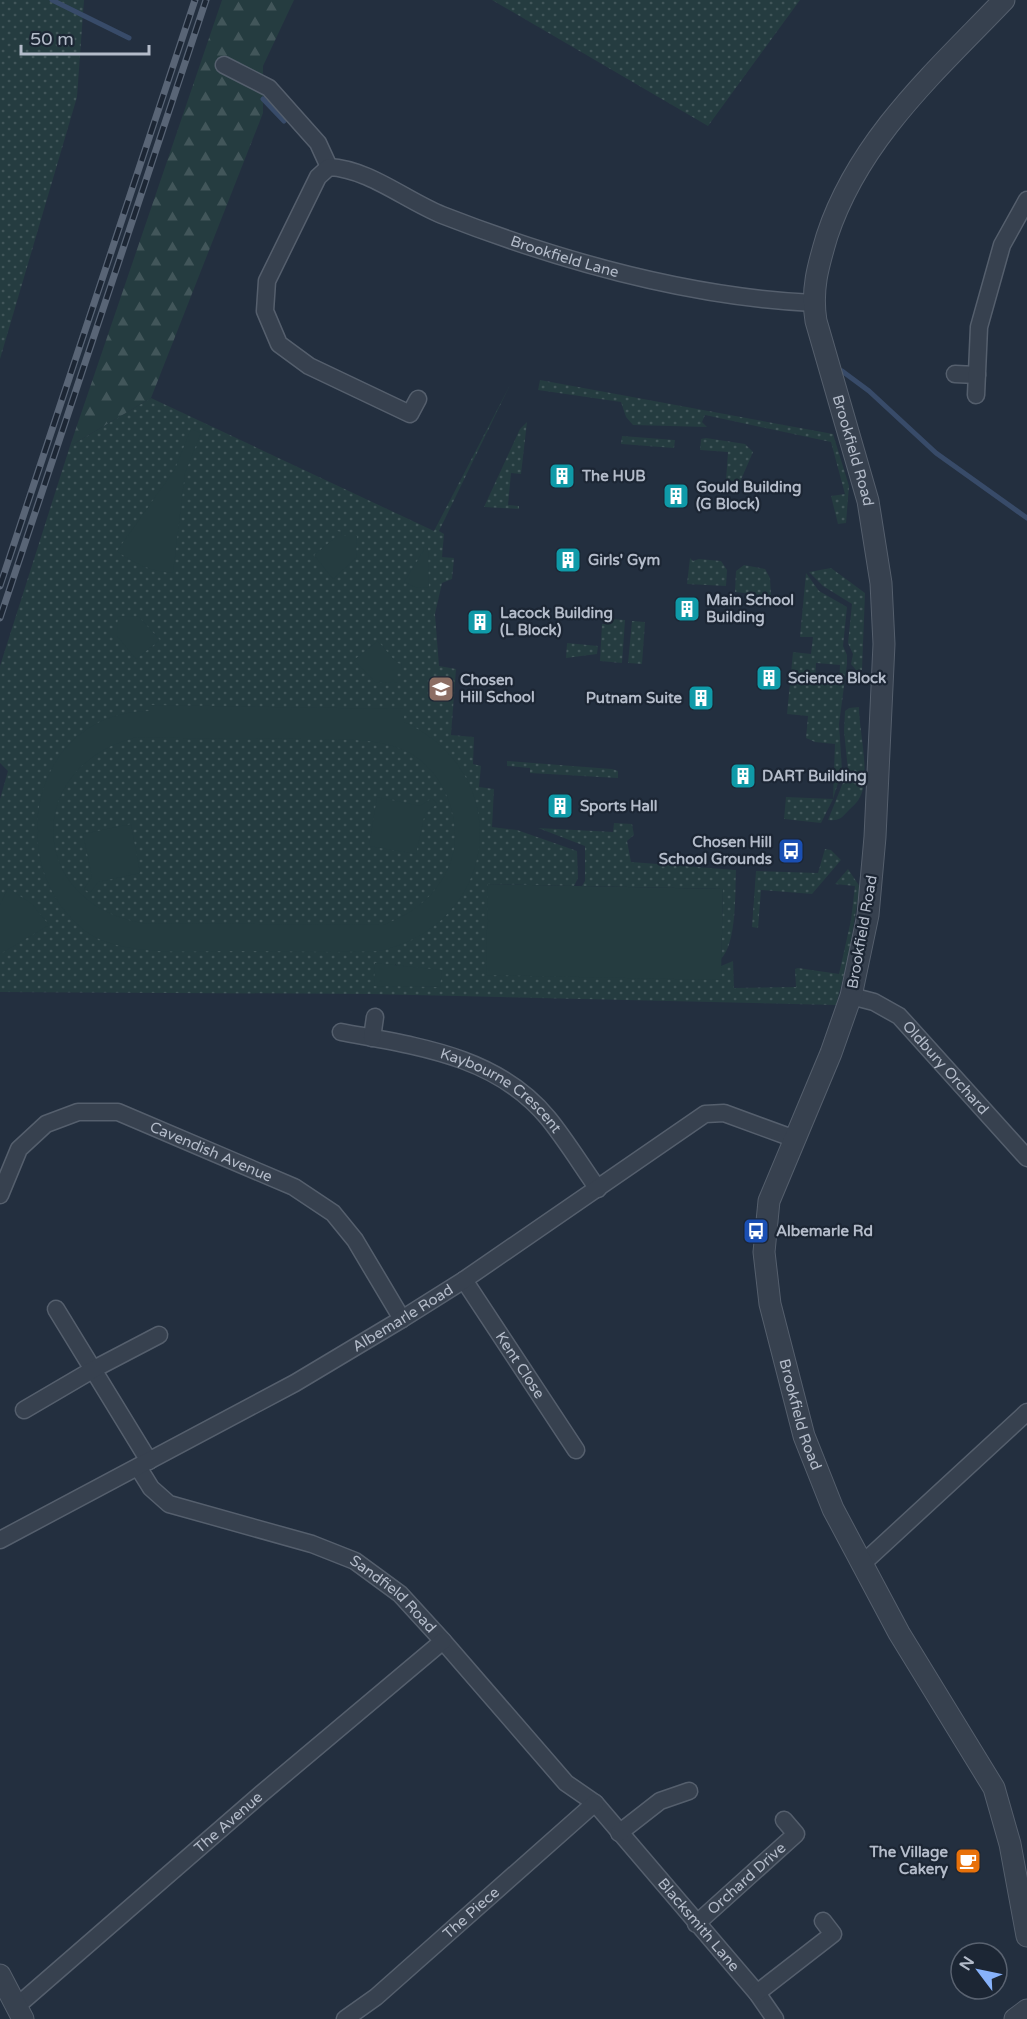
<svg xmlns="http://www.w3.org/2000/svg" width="1027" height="2019" font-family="'Varela Round',sans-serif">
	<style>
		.grass { fill: url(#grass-dots); fill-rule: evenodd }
		.forest { fill: url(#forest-firs) }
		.pitch { fill: #253c40; fill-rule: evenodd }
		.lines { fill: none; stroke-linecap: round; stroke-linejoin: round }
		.stream { stroke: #384b69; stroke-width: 5 }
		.minor-casing { stroke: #555f6d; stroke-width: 19 }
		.tertiary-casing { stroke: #555f6d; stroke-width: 23 }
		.minor { stroke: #37414f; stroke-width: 16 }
		.tertiary { stroke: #37414f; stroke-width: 21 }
		.rail-casing { stroke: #596576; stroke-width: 7 }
		.rail { stroke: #1c2634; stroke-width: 4.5; stroke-dasharray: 14; stroke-linecap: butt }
		.labels { text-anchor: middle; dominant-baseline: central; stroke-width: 4.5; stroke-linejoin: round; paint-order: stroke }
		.street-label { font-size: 15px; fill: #b4bcca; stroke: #1c2634 }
		.poi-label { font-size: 15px; font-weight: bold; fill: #b4bcca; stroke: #1c2634; text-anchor: start }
	</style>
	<defs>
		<pattern id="grass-dots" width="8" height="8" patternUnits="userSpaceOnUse" patternTransform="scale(1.5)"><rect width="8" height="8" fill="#253c40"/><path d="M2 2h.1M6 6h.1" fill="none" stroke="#42565a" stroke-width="1.8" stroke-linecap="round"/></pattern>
		<pattern id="forest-firs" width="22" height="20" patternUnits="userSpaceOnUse" patternTransform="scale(1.5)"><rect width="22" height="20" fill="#253c40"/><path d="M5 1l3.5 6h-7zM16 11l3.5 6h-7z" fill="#42565a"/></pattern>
	</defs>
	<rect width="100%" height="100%" fill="#232f3f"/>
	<path class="grass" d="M 0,0 L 84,0 L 77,97 L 0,359 Z
		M 492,0 L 800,0 L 708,126 Z
		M 540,380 L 833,434 L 849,486 L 846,523 L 838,524 L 831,496 L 845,494 L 831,442 L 705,415 L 702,422 L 707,427 L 633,425 L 626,417 L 621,402 L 538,390 Z
		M 510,385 L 439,531 L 444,534 L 442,557 L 454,558 L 452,579 L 442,583 L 435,614 L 439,666 L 456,669 L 451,735 L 474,737 L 473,764 L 481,766 L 479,787 L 494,789 L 492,827 L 517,830 L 577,851 L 578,878 L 574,886 L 488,884 L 721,980 L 721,966 L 733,961 L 734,988 L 796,987 L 795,969 L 798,968 L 839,974 L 851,920 L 855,886 L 835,884 L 848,869 L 860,887 L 848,959 L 836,1005 L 370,994 L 0,992 L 0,799 L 8,771 L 0,763 L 0,666 L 70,446 L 151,398 L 434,531 ZM 395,964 L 399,967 L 440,987 L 398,985 Z
		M 527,422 L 521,474 L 511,473 L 508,505 L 519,506 L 519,509 L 484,507 L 520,429 Z
		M 622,436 L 675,440 L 674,448 L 621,444 Z
		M 706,438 L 745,444 L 753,452 L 740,482 L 726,480 L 728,452 L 700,450 L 701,439 Z
		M 690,558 L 693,561 L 699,559 L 721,561 L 727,570 L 726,586 L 687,584 Z
		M 744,565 L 765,569 L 770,578 L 771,596 L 735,592 L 736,571 Z
		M 831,568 L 865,593 L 862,670 L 856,670 L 851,664 L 853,654 L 848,643 L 852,604 L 823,586 L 809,572 Z
		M 806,573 L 819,591 L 847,607 L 843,646 L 847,655 L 847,664 L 839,724 L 842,770 L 833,799 L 821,823 L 784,819 L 786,797 L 833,799 L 835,744 L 815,742 L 806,738 L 808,716 L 787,714 L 793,652 L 811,654 L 813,637 L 800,637 ZM 816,663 L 840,665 L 839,684 L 815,682 Z
		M 612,619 L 625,620 L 622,663 L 600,661 L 602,624 L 611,624 Z
		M 632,621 L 645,622 L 642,664 L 628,663 Z
		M 567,643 L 598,646 L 597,654 L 566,658 Z
		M 859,707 C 859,731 871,777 860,797 C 858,802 852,807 848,811 C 841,819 838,821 828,820 L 848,770 L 844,731 L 845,711 L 849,708 Z
		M 507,761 L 612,769 L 618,771 L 618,778 L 530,773 L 530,768 L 507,766 Z
		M 614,823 L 632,824 L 634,835 L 627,841 L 631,862 L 736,870 C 735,892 737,943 721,959 L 723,889 L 582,886 L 585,881 L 585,846 L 538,828 L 613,832 Z
		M 825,849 L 831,850 L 841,860 L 812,894 L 761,890 L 758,928 L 752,927 L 756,871 L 818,873 Z"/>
	<path class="forest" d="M 222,0 L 294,0 L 263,66 L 263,113 L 151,398 L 70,446 Z"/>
	<path class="pitch" d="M 191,429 L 201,433 L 185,473 L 173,573 C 153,572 132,563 117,551 L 175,469 Z
		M 337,531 L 342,532 L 341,536 L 357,536 L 356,558 L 333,579 L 314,555 L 337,536 Z
		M 423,547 L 428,548 L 429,588 L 415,587 L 404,582 L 424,550 Z
		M 118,616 L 139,617 L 160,640 L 136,659 L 117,636 L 112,636 L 112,631 L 117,631 Z
		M 378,641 L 397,663 L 402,664 L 401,668 L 397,668 L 397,683 L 375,682 L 354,660 Z
		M 151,705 L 404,709 L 404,722 C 517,773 500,925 379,951 C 334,953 288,951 243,951 C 197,950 131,958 91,935 C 0,873 27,711 151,711 ZM 137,737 C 193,739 249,738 305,739 C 338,740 373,737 404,750 C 440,766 460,811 454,849 C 447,887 417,913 383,925 L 142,923 C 27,903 22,766 137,737 Z
		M 377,797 L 420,806 L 432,798 L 437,804 L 425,813 L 416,854 L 369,846 Z
		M 131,824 L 140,873 L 98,882 L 90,893 L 84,889 L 92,877 L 83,834 Z
		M 488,884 L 723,889 L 721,980 L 486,975 Z
		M 8,888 L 32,904 L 49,925 L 0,954 L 0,905 Z
		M 375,963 L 442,970 L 440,987 L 374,986 Z"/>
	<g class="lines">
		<path class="stream" d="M 52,0 L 129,38
			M 263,99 L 284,121
			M 842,371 L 869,391 L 936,453 L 1027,518"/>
		<g class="minor-casing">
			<g id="minor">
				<path d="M 224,65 L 269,88 L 318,143 L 329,167"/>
				<path d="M 955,374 L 977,375"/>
				<path d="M 976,395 L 979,327 L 1002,245 L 1027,200"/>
				<path id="s1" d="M 418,399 L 410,414 L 309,366 L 279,344 L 265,311 L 267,281 L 318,177 L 329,167 C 369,169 405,200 442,215 C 560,261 686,297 813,303"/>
				<path id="s2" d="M 851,996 L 874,1002 L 899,1016 L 1027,1158"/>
				<path id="s3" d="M 341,1032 C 415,1046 496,1055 548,1118 C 566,1140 581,1165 598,1189"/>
				<path d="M 372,1038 L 375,1017"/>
				<path id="s4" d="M 0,1195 L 19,1149 L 46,1124 L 78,1112 L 118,1112 L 294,1187 L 333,1213 L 355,1240 L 402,1319"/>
				<path id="s5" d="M 464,1280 L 576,1450"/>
				<path d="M 56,1309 L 149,1461"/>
				<path d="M 24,1410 L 94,1369 L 159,1335"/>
				<path id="s6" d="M 138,1467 L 151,1488 L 169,1504 L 312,1544 L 355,1561 L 400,1594 L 443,1641 L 566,1783 L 595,1803 L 757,1993 L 775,2019"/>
				<path id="s7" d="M 0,1540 L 295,1383 L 402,1319 L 464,1280 L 705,1114 L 724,1113 L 795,1139"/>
				<path d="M 861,1565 L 1027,1412"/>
				<path d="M 619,1833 L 660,1801 L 689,1791"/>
				<path id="s8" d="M 696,1924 L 796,1834 L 784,1820"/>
				<path d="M 757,1993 L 833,1934 L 823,1921"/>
				<path id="s9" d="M 17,2006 L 261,1794 L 443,1641"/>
				<path id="s10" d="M 345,2019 L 376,1997 L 595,1803"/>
			</g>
		</g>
		<g class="tertiary-casing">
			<g id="tertiary">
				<path id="s11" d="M 1004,0 C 935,72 859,139 827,236 C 818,266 811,290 816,321 L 868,501 L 881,583 L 884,644 L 875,837 L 868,915 L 851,996 L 831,1053 L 769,1201 L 764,1252 L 770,1304 L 804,1436 L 833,1509 L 899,1633 L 994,1788 L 1010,1844 L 1027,1936"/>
				<path d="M 0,1975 L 23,2019"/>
				<path d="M 1015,2019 L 1027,2010"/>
			</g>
		</g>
		<use href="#minor" class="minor"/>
		<use href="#tertiary" class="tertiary"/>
		<g class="rail-casing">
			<path id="rail" d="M 0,586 L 195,0
				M 0,618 L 206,0"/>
		</g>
		<use href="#rail" class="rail"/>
	</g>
	<defs>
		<g id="building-square" transform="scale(1.35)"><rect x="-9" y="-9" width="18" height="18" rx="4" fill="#0f9aa8" stroke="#1c2634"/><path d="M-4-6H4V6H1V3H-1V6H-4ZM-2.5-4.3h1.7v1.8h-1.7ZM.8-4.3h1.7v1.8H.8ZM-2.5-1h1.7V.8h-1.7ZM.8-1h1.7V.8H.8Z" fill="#fff"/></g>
		<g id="school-square" transform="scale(1.35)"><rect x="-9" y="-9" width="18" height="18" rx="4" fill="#8d6e63" stroke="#1c2634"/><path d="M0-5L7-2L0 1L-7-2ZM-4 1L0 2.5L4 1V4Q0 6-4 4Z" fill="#fff"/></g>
		<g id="bus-square" transform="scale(1.35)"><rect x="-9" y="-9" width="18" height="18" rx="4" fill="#1a4fb4" stroke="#1c2634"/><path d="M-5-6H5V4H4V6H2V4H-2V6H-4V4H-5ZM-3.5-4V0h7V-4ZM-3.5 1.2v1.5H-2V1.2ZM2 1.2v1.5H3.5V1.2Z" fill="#fff"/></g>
		<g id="cafe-square" transform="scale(1.35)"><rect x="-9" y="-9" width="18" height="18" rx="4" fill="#e8710a" stroke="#1c2634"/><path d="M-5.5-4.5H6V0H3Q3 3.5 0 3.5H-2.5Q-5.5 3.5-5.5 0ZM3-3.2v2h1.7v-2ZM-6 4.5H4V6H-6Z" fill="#fff"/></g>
	</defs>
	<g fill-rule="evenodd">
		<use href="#building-square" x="562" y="476"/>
		<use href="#building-square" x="676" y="496"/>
		<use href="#building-square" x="568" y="560"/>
		<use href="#building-square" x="687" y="609"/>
		<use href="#building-square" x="480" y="622"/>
		<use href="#building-square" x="769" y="678"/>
		<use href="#school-square" x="441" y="689"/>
		<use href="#building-square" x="701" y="698"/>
		<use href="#building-square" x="743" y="776"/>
		<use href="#building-square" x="560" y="806"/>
		<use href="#bus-square" x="791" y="851"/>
		<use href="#bus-square" x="756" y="1231"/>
		<use href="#cafe-square" x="968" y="1861"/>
	</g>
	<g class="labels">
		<g class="street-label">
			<text stroke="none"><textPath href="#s1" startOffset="616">Brookfield Lane</textPath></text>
			<text stroke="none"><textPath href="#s11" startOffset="519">Brookfield Road</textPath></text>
			<text transform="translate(862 932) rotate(-80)">Brookfield Road</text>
			<text stroke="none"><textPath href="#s2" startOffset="122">Oldbury Orchard</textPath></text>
			<text stroke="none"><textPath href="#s3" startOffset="174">Kaybourne Crescent</textPath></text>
			<text stroke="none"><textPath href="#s4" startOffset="262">Cavendish Avenue</textPath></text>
			<text stroke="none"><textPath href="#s7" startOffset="460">Albemarle Road</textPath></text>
			<text stroke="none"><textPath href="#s5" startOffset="102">Kent Close</textPath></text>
			<text stroke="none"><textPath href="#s11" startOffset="1509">Brookfield Road</textPath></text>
			<text stroke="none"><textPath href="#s6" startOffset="294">Sandfield Road</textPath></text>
			<text stroke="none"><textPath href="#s9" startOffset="280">The Avenue</textPath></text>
			<text stroke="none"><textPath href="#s8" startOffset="68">Orchard Drive</textPath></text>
			<text stroke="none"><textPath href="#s10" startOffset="165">The Piece</textPath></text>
			<text stroke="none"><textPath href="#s6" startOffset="746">Blacksmith Lane</textPath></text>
		</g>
		<g class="poi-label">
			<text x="582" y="476">The HUB</text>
			<text x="696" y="487">Gould Building<tspan x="696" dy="17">(G Block)</tspan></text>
			<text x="588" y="560">Girls' Gym</text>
			<text x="706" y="600">Main School<tspan x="706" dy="17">Building</tspan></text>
			<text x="500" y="613">Lacock Building<tspan x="500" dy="17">(L Block)</tspan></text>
			<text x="788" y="678">Science Block</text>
			<text x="460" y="680">Chosen<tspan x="460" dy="17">Hill School</tspan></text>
			<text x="682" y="698" text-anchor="end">Putnam Suite</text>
			<text x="762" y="776">DART Building</text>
			<text x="580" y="806">Sports Hall</text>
			<text x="772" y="842" text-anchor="end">Chosen Hill<tspan x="772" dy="17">School Grounds</tspan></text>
			<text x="776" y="1231">Albemarle Rd</text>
			<text x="948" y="1852" text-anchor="end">The Village<tspan x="948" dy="17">Cakery</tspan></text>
		</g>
	</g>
	<g transform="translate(979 1971) rotate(302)"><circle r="28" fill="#1c2634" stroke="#596270" stroke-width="1.5"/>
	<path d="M0-4.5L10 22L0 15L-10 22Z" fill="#87b2fb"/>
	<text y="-9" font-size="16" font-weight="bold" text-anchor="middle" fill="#b4bcca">N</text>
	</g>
	<path d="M21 45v9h128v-9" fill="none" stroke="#b4bcca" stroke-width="3"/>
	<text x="30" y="45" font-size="18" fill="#b4bcca" stroke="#1c2634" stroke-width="4.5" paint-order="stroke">50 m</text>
</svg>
